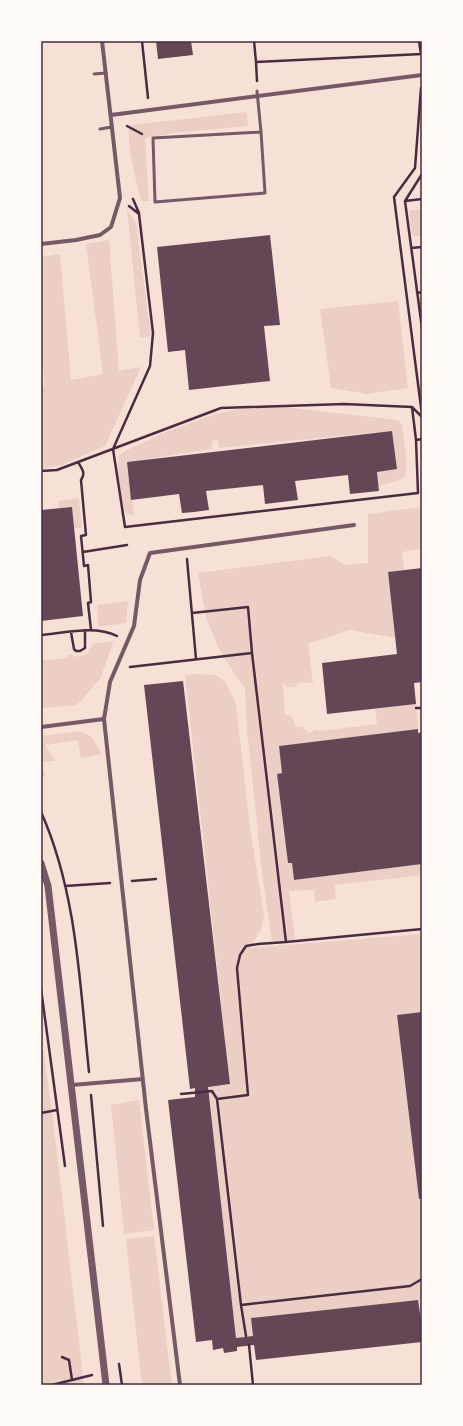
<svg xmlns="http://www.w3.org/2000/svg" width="463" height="1426" font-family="Quicksand,sans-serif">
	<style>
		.green { fill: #ebcfc5 }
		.building { fill: #644757 }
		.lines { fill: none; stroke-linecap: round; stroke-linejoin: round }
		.path { stroke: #4a2c40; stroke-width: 2.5 }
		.service { stroke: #755966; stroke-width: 3 }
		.minor { stroke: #755966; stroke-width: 4 }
		.tertiary { stroke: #755966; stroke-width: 7 }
		.neatline { fill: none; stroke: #4a2c40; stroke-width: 1.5 }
	</style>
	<rect width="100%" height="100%" fill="#f7e1d7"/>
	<path class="green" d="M 247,112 L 248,126 L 173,133 L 145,138 L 149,201 L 141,201 C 138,187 123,135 131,125 Z
		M 127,209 L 136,223 L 151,336 L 140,338 Z
		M 422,209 L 422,236 L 415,236 L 412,235 L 409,211 Z
		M 109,240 L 119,371 L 141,367 L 105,446 L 62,465 L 41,469 L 41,386 L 45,385 L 41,350 L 41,257 L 60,254 L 71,380 L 103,374 L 86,244 Z
		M 398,301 L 408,388 L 367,394 L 331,388 L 320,309 Z
		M 286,407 L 396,420 L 400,422 L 402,425 C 403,435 411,473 403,478 C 397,482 386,483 379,486 L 377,471 L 397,469 L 392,431 L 219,448 L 218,440 L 212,441 L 212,449 L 127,462 L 131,499 L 132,499 L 134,514 L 128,515 L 124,510 L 117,470 L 119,456 L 127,450 L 168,431 L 216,414 L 243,408 Z
		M 79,498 L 82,528 L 74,528 L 72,507 L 59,508 L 58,501 Z
		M 422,507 L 422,549 L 402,552 L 404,570 L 388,572 L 396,638 L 349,630 L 308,644 L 313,683 L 299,682 L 294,687 L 288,687 L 283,683 L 283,685 L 285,715 C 293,714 293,721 296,727 L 302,727 L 309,733 L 315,730 L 320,731 L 377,724 L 375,708 L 416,704 L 418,729 L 279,746 L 282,773 L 277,774 L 288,863 L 292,863 L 294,880 L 422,864 L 422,875 L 335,885 L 336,899 L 315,902 L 314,890 L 289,891 L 295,940 L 272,941 L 262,873 L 247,730 L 245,689 L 234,673 L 218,647 L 206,618 L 198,573 L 330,556 L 346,565 L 368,563 L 368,514 Z
		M 128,601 L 126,623 L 98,627 L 97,605 Z
		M 114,641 L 100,679 L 77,705 L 41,708 L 41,660 L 62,659 L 71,654 L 75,657 L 87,654 L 93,644 Z
		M 195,674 L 215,675 L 225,681 L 236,703 L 250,827 L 264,915 L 261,930 L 249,948 L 422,934 L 422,1012 L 397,1015 L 419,1199 L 422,1199 L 422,1327 L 418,1300 L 252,1318 L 253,1336 L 236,1338 L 208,1087 L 230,1084 L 185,675 Z
		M 78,731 L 91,736 L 102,754 L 81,758 L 78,740 L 45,745 L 55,761 L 42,762 L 45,776 L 41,777 L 41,736 Z
		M 41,1034 L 53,1119 L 84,1385 L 41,1385 Z
		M 139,1100 L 154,1230 L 124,1234 L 111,1105 Z
		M 154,1236 L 172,1385 L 142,1385 L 126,1239 Z"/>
	<path class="building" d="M 156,41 L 191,41 L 193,55 L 158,59 Z
		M 270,235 L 280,325 L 264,326 L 270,381 L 189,390 L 185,350 L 168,352 L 157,247 Z
		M 392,431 L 397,469 L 377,472 L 379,491 L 350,494 L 348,475 L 295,481 L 298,500 L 265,504 L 263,485 L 206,491 L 209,510 L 194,512 L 182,513 L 179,494 L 131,500 L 127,462 Z
		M 72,507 L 83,616 L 41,621 L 41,510 Z
		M 422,568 L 422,682 L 414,683 L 416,704 L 327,714 L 322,663 L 397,654 L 388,572 Z
		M 183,681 L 230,1084 L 208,1087 L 236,1338 L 253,1336 L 251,1318 L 418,1300 L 422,1327 L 422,1342 L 256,1360 L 254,1345 L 237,1347 L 237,1351 L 224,1353 L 223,1348 L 213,1350 L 212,1340 L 196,1342 L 168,1100 L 195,1097 L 195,1088 L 190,1089 L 144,685 Z
		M 418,729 L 418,733 L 422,732 L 422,864 L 294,880 L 292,863 L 288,863 L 277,774 L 282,773 L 279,746 Z
		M 422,1012 L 422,1199 L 419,1199 L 397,1015 Z"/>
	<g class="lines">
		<path class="path" d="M 142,41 L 148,98
			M 254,41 L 256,62
			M 419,41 L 421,54
			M 257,81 L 256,62 L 422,54
			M 421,88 L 415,168 L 394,197 L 422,415
			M 127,126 L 142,134
			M 133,199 L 139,213
			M 422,199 L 405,201 L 422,328
			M 405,201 L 422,174
			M 129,206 L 139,214 L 153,333 L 150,366 L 113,449 L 125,527 L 418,493 L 416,440 L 412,407
			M 411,248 L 422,247
			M 417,293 L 422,292
			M 416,440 L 422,439
			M 78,462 C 82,469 86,473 81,480 L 86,535 L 81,536 L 84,566 L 88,565 L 91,602 L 88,603 L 91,630
			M 41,471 L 57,470 L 221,408 L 344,404 L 412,407 L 422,417
			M 83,552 L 127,545
			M 187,559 L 196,659
			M 192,613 L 248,607 L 252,653
			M 71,632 L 74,649 L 76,651 L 80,651 L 85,648 L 85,630
			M 41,635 C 65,633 95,625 117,636
			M 130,667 L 252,653 L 286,942 L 422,929
			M 416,708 L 422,708
			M 41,812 C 77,892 80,986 89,1072
			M 132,881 L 156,879
			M 65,886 L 110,883
			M 286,942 L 258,944 L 246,946 L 240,955 L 237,968 L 248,1095 L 217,1099 L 241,1305 L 410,1286 L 422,1279
			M 41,989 L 65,1166
			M 181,1094 L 212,1091 L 217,1099
			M 91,1095 L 103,1226
			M 41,1113 L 57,1110
			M 241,1305 L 246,1336
			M 249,1345 L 253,1385
			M 62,1357 L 69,1360 L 72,1380
			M 119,1364 L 122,1385
			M 52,1385 L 92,1375"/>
		<path class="service" d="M 94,74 L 106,73
			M 257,91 L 261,132 L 153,138 L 155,202 L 265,193 L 261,132
			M 100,129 L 112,127"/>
		<path class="minor" d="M 111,115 L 422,75
			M 41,244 L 76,240 L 100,235 L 111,227 L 120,198 L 102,41
			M 104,719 L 146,1109 L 180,1385
			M 41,727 L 104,719 L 110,682 L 134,626 L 140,580 L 150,553 L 354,525
			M 72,1085 L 143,1079"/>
		<path class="tertiary" d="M 41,863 L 48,886 L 106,1385"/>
	</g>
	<rect width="463" height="1426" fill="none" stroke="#fffaf5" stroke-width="84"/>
	<rect x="42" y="42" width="379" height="1342" class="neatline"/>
</svg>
